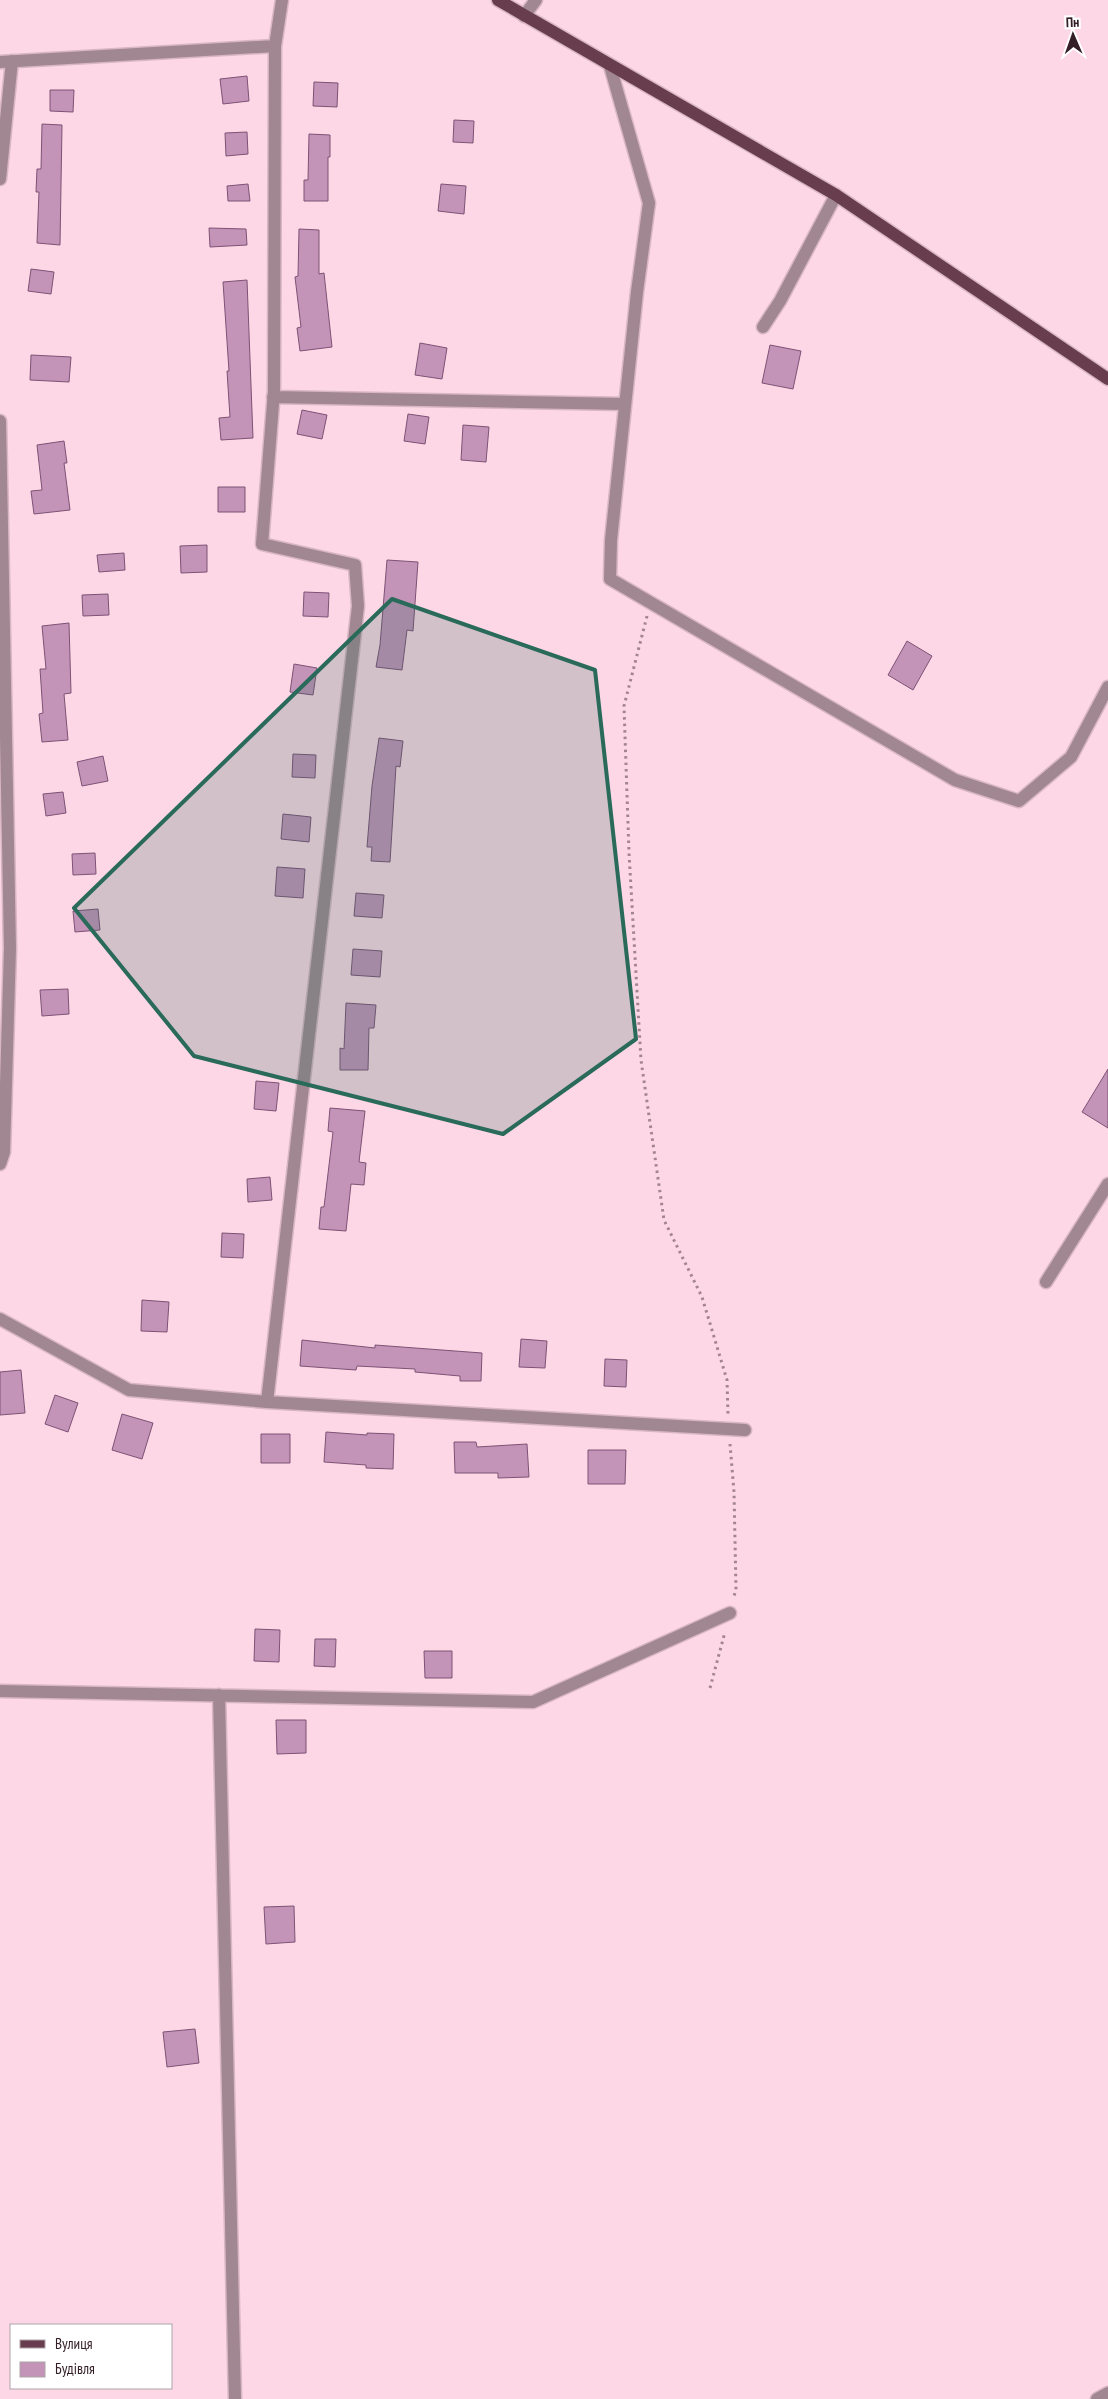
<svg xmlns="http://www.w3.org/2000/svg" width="1108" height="2399" font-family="'PT Sans Narrow',sans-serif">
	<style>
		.building { fill: #c393b8; stroke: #7d5275 }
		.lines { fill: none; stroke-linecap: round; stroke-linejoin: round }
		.minor-casing { stroke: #d9b6c3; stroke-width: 15 }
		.major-casing { stroke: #d9b6c3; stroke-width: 15 }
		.path { stroke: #a38490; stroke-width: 3; stroke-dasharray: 2.5 4; stroke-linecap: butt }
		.minor { stroke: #a18791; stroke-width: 12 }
		.major { stroke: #683d4e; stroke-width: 12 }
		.marked { fill: #296a5a; fill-opacity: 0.2; stroke: #296a5a; stroke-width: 4; stroke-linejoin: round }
	</style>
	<rect width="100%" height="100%" fill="#fdd7e5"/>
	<path class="building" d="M 247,76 L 249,101 L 223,104 L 220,79 Z
		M 314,82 L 338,83 L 337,107 L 313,106 Z
		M 50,90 L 74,90 L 73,112 L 50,111 Z
		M 454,120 L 474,121 L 473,143 L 453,142 Z
		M 42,124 L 62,125 L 60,245 L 37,243 L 39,192 L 36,192 L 37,169 L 41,169 Z
		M 247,132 L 248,154 L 226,156 L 225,133 Z
		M 309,134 L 330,135 L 330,157 L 328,157 L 328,201 L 304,201 L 304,180 L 308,180 Z
		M 248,184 L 250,201 L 228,201 L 227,186 Z
		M 441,184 L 466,186 L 464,214 L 438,211 Z
		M 209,228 L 246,229 L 247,245 L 210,247 Z
		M 299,229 L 319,230 L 319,274 L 324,273 L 332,347 L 300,351 L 297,328 L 301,327 L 295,277 L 298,276 Z
		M 31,269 L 54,272 L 51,294 L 28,291 Z
		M 247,280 L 253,438 L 221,440 L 219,418 L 230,417 L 227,371 L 229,371 L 223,282 Z
		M 420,343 L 447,348 L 442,379 L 415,375 Z
		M 770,345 L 801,351 L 793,389 L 762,383 Z
		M 31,355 L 71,357 L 69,382 L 30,380 Z
		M 302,410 L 327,415 L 322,439 L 297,434 Z
		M 408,414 L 429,417 L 425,444 L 404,441 Z
		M 463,425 L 489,427 L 486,462 L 461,460 Z
		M 64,441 L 67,463 L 64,463 L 70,510 L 34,514 L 31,491 L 42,490 L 37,445 Z
		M 218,487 L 245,487 L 245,512 L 218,512 Z
		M 207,545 L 207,572 L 181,573 L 180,546 Z
		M 124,553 L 125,570 L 99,572 L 97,555 Z
		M 387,560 L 418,562 L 413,631 L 407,630 L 402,670 L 376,667 L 380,645 Z
		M 304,592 L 329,593 L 328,617 L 303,616 Z
		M 108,594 L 109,615 L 83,616 L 82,595 Z
		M 69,623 L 71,693 L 64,694 L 68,740 L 42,742 L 39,714 L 43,713 L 40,669 L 46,669 L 42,626 Z
		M 907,641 L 932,656 L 913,690 L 888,675 Z
		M 294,664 L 317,668 L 313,695 L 290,692 Z
		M 379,738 L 403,741 L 400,767 L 396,766 L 390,862 L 371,861 L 372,847 L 367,847 L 372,786 Z
		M 293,754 L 316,755 L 315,778 L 292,777 Z
		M 103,756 L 108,781 L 82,786 L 77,762 Z
		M 63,792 L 66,813 L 46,816 L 43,794 Z
		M 283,814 L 311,817 L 309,842 L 281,839 Z
		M 95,853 L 96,874 L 73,875 L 72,854 Z
		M 277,867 L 305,869 L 303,898 L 275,896 Z
		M 356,893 L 384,895 L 382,918 L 354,916 Z
		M 98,909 L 100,930 L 75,932 L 73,911 Z
		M 353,949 L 382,951 L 380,977 L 351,975 Z
		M 68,989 L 69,1014 L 42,1016 L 40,990 Z
		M 346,1003 L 376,1005 L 374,1028 L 369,1028 L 368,1070 L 340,1070 L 340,1048 L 344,1049 Z
		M 1108,1069 L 1108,1128 L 1082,1112 Z
		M 256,1081 L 279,1083 L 276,1111 L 254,1109 Z
		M 330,1108 L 365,1111 L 359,1162 L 366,1163 L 364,1185 L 351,1184 L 346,1231 L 319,1229 L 321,1207 L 324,1207 L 333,1132 L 328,1131 Z
		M 270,1177 L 272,1200 L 248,1202 L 247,1179 Z
		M 222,1233 L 244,1234 L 243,1258 L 221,1257 Z
		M 142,1300 L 169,1302 L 167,1332 L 141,1331 Z
		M 521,1339 L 547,1341 L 545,1368 L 519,1367 Z
		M 302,1340 L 375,1348 L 375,1345 L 482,1353 L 481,1381 L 460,1381 L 460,1376 L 415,1372 L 415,1369 L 357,1366 L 356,1370 L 300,1366 Z
		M 605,1359 L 627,1360 L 626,1387 L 604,1386 Z
		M 21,1370 L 25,1413 L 0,1415 L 0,1372 Z
		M 55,1395 L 78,1403 L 68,1432 L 45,1424 Z
		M 122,1414 L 153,1423 L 142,1459 L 112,1450 Z
		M 326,1432 L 367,1435 L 367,1433 L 394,1434 L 393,1469 L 366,1468 L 366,1465 L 324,1462 Z
		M 261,1434 L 290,1434 L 290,1463 L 261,1463 Z
		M 454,1442 L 476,1442 L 477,1447 L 527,1444 L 529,1477 L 498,1478 L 498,1473 L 455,1473 Z
		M 588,1450 L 626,1450 L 625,1484 L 588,1484 Z
		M 255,1629 L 280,1630 L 279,1662 L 254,1661 Z
		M 315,1639 L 336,1639 L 335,1667 L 314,1666 Z
		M 424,1651 L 452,1651 L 452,1678 L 425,1678 Z
		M 276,1720 L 306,1720 L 306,1753 L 277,1754 Z
		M 294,1906 L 295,1942 L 266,1944 L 264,1907 Z
		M 195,2029 L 199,2063 L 167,2067 L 163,2032 Z"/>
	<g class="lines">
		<g class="minor-casing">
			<path id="minor" d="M 524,16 L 536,0
				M 275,46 L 282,0
				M 0,62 L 275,46 L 274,391 L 262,544 L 355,565 L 358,606 L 267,1402
				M 610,66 L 649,203 L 637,292 L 611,540 L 610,579 L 955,780 L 1019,801 L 1071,757 L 1108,687
				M 0,179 L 12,61
				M 763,327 L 780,301 L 836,195
				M 273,397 L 625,404
				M 0,421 L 10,948 L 4,1152 L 0,1164
				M 1046,1282 L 1108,1184
				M 0,1319 L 129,1390 L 267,1402 L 745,1430
				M 0,1691 L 533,1702 L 730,1613
				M 219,1695 L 235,2399
				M 1097,2399 L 1108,2393"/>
		</g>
		<g class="major-casing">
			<path id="major" d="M 498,0 L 836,195 L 1108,379"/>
		</g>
		<path class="path" d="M 647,616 L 624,706 L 629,853 L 641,1060 L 664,1220 L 702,1297 L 727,1380 L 728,1415
			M 730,1444 L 734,1492 L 736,1590 L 733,1599
			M 710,1688 L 725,1632"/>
		<use href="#minor" class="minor"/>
		<use href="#major" class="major"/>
	</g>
	<path class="marked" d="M 392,599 L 595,670 L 636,1039 L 503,1134 L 194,1056 L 74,908 Z"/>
	<rect x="10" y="2324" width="162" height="65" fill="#ffffff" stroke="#ada5a8"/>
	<rect x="20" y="2340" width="25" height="8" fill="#683d4e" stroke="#ada5a8"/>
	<text x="55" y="2349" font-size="15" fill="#331d26">Вулиця</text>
	<rect x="20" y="2362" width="25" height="15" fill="#c393b8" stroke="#ada5a8"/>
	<text x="55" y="2374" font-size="15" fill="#331d26">Будівля</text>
	<g transform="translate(1073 35) rotate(358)" stroke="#ffffff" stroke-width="4" paint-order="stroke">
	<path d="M0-4L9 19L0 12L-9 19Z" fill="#331d26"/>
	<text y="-8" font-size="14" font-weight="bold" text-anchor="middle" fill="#331d26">Пн</text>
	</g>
</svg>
